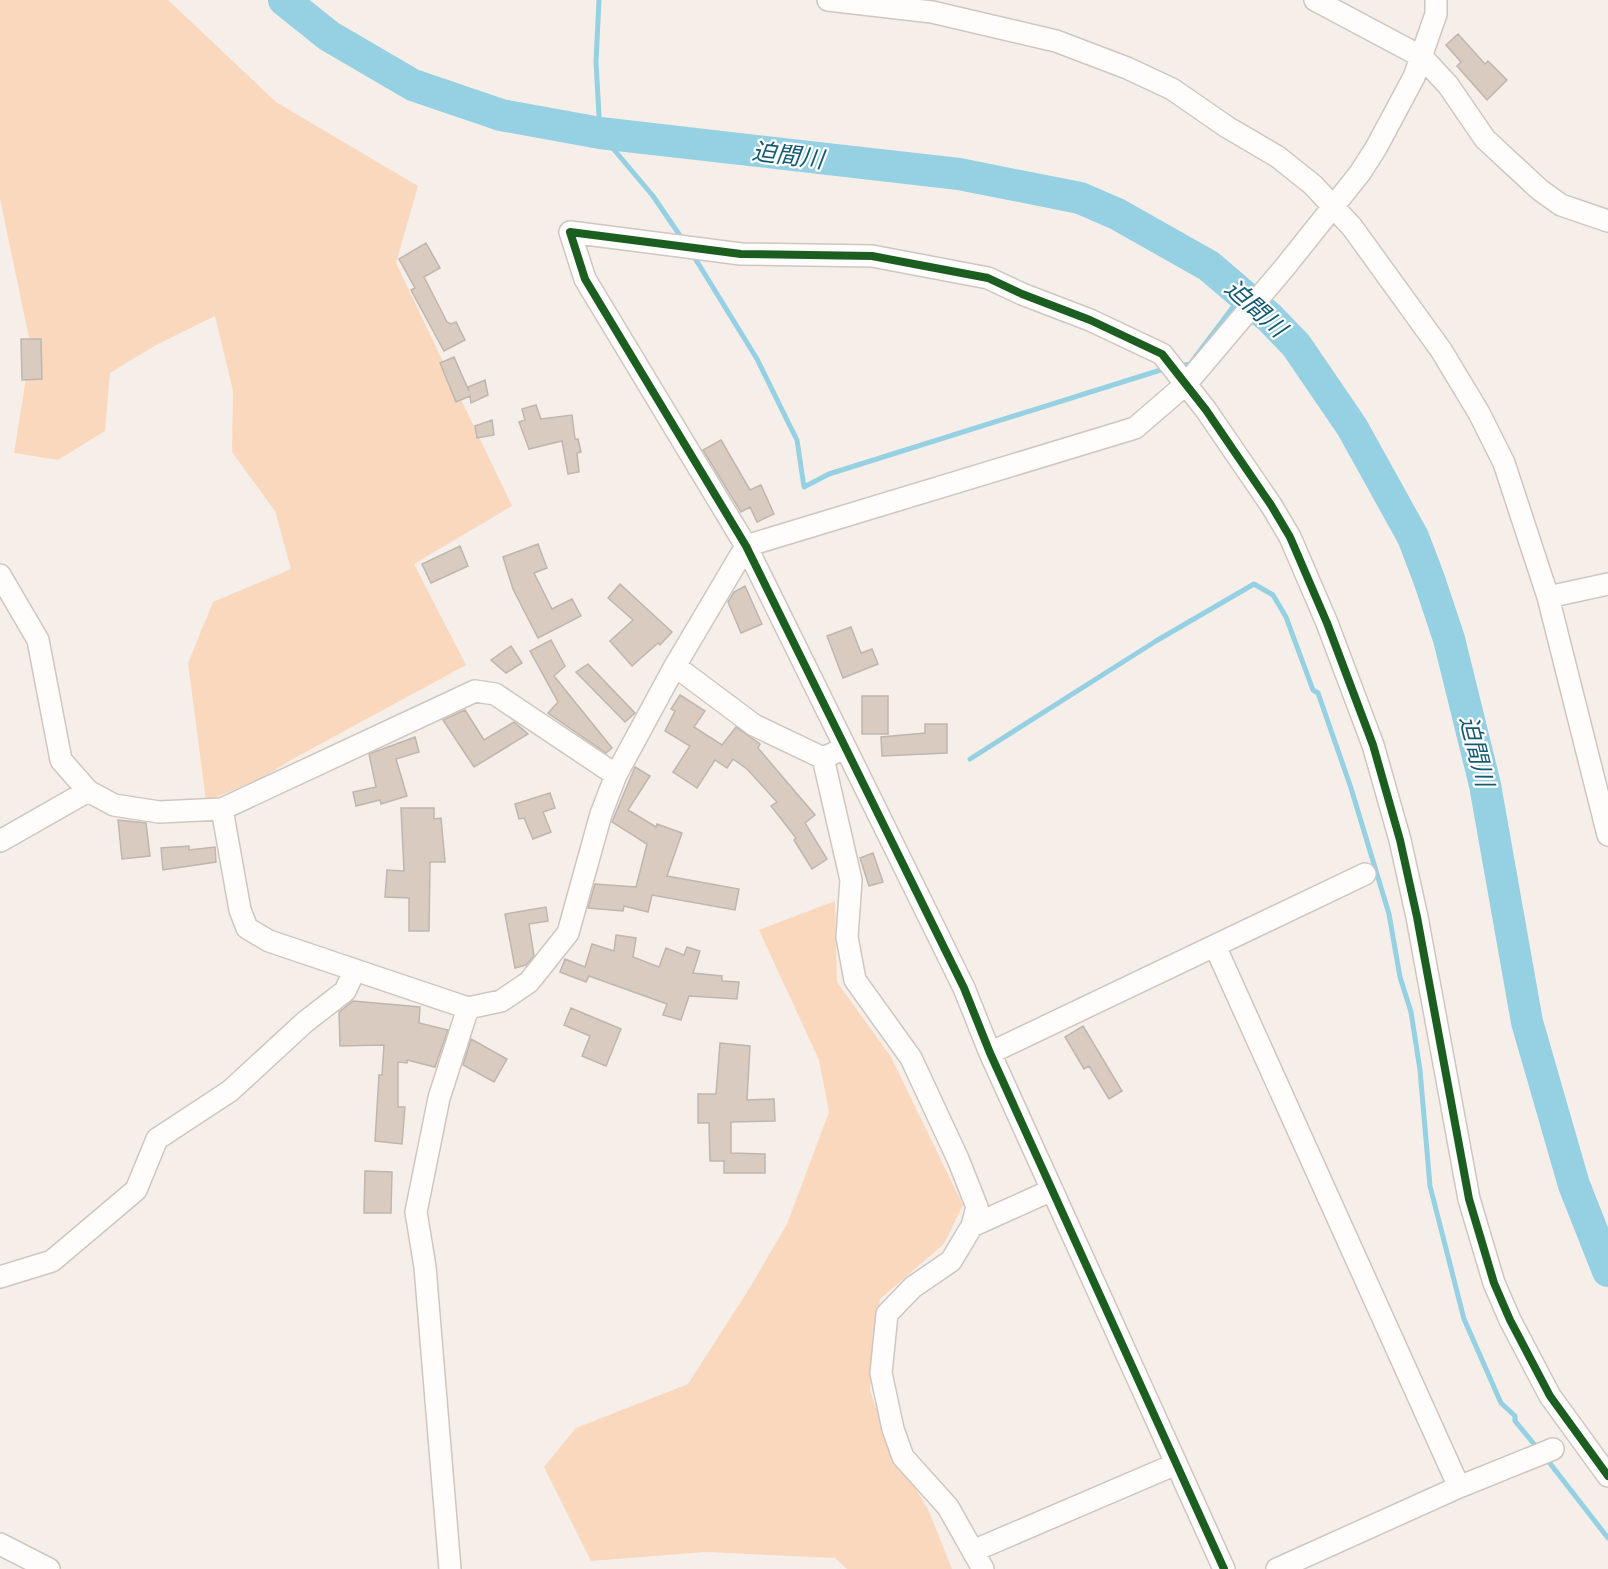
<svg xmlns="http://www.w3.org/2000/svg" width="1608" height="1569" font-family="Jost,'Noto Sans JP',sans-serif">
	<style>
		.green { fill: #fad8be }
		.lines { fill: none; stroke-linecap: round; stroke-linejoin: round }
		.stream { stroke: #95d0e3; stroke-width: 5 }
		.river { stroke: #95d0e3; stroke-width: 32 }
		.building { fill: #d9cbbf; stroke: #beb6af; stroke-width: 1.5 }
		.minor-casing { stroke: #cfc6bf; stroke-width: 24 }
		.minor { stroke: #fefdfc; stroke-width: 21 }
		.cycleway-casing { stroke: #fefefe; stroke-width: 11 }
		.cycleway { stroke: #1b5e20; stroke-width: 8 }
		.labels { text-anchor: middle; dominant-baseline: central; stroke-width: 4.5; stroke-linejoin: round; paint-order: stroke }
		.water-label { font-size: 24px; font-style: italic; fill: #135b70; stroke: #fefefe }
	</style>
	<rect width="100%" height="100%" fill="#f6efe9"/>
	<path class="green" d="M 0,0 L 168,0 L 276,102 L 418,186 L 396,263 L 512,506 L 414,564 L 466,665 L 293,759 L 260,779 L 206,801 L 188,663 L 213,602 L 291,569 L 275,511 L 232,452 L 233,391 L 215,316 L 156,345 L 110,373 L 105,431 L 58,460 L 14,453 L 31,347 L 0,199 Z
		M 835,901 L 837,982 L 891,1057 L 963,1205 L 944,1244 L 880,1299 L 870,1390 L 887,1443 L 928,1509 L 952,1569 L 847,1569 L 835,1558 L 705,1552 L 591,1561 L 544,1467 L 576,1428 L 688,1384 L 749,1289 L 787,1224 L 829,1112 L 819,1060 L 759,930 Z"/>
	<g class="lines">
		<path class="stream" d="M 599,0 L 596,62 L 600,133 L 653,196 L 683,240
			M 693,255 L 757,359 L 788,422 L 797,440 L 804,487 L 829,474 L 1167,368
			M 1179,366 L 1190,364 L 1242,295
			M 970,759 L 1156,641 L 1254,584 L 1273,595 L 1286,617 L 1313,690 L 1318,693 L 1351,788 L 1389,914 L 1400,977 L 1411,1012 L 1420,1070 L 1430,1186 L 1464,1319 L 1501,1403 L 1515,1416 L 1515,1421 L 1539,1450
			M 1545,1457 L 1608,1538"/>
		<path class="river" d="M 284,0 L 329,36 L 413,85 L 501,115 L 600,133 L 959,174 L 1080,198 L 1117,214 L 1209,266 L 1270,318 L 1296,345 L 1352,427 L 1413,537 L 1429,579 L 1449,639 L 1485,785 L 1527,1022 L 1574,1185 L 1608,1271"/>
	</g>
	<path class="building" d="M 1458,34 L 1485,64 L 1488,61 L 1507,80 L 1487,100 L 1457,66 L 1461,62 L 1446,45 Z
		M 426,243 L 440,268 L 424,277 L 447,322 L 451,324 L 456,322 L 465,340 L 444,351 L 411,290 L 415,288 L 399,259 Z
		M 21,339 L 41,339 L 42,379 L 22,380 Z
		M 454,357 L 469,391 L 468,387 L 485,380 L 488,395 L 471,403 L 470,396 L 456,402 L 440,363 Z
		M 536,405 L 541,419 L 572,415 L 575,439 L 578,439 L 581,452 L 577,453 L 579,472 L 568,474 L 562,441 L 529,449 L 519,422 L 525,420 L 522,409 Z
		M 492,420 L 494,435 L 477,438 L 475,426 Z
		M 721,440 L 750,490 L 761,485 L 774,514 L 757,522 L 750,507 L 741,512 L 703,450 Z
		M 538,544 L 547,568 L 534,573 L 552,609 L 572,599 L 581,616 L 538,638 L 513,589 L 503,557 Z
		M 460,546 L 468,566 L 431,583 L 422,564 Z
		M 620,584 L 672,632 L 660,645 L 658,643 L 632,666 L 610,641 L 633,620 L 608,598 Z
		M 745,586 L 762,624 L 741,633 L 728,602 L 734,592 Z
		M 851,627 L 861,653 L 872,649 L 878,664 L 843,678 L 827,636 Z
		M 551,640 L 565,666 L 554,676 L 612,748 L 606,753 L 548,713 L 558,702 L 530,651 Z
		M 511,646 L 522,663 L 506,673 L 491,660 Z
		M 588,664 L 635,713 L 625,722 L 576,672 Z
		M 680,695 L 705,711 L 694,727 L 722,745 L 736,727 L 760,744 L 758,748 L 815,815 L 805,823 L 827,859 L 812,869 L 794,840 L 796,838 L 771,806 L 777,802 L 747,769 L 733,759 L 727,768 L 715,760 L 697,788 L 673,772 L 690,746 L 665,731 L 675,711 L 671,709 Z
		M 862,696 L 888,696 L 888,734 L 862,734 Z
		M 465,710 L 484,740 L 514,722 L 528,734 L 474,767 L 443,720 Z
		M 925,724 L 947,724 L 947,753 L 882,756 L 881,737 L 925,733 Z
		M 415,737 L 419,752 L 396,759 L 407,796 L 381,804 L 380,800 L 356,806 L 353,792 L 376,787 L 369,754 Z
		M 635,767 L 650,776 L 628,810 L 656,827 L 657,824 L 682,833 L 667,876 L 739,889 L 735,910 L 652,895 L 648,912 L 624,906 L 623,911 L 588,908 L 595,884 L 636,887 L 647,844 L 612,822 Z
		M 550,793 L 555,808 L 543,812 L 551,832 L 533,839 L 524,818 L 519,819 L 515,804 Z
		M 401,808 L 434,808 L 434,819 L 441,818 L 445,862 L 430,862 L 429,931 L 409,931 L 409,898 L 385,897 L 387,870 L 404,871 Z
		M 118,820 L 146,823 L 150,856 L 122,859 Z
		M 189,846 L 189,850 L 215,847 L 216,862 L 163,870 L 161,848 Z
		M 873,853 L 883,882 L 869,886 L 860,858 Z
		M 546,907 L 548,921 L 529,924 L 534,956 L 526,965 L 515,968 L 505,914 Z
		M 616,935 L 636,938 L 633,957 L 659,967 L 666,948 L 684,955 L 687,947 L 700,951 L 693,973 L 722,976 L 722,981 L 739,982 L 737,999 L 689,996 L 681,1020 L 663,1015 L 667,1004 L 589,976 L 586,982 L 560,972 L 565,959 L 585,967 L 592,944 L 614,951 Z
		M 353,1001 L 420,1007 L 419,1023 L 448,1030 L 435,1067 L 407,1060 L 407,1063 L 398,1062 L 398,1107 L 405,1107 L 402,1144 L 375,1141 L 379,1075 L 382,1075 L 384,1045 L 340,1046 L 339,1012 Z
		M 571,1008 L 621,1029 L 606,1066 L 582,1056 L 590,1036 L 564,1025 Z
		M 1083,1026 L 1122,1091 L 1109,1099 L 1089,1066 L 1084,1069 L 1065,1037 Z
		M 471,1039 L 507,1059 L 494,1082 L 463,1065 Z
		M 720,1043 L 750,1046 L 747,1100 L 774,1099 L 775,1121 L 731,1122 L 731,1153 L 765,1154 L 765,1173 L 724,1173 L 724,1161 L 710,1161 L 709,1123 L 698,1123 L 698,1094 L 716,1094 Z
		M 365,1171 L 392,1172 L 391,1213 L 364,1213 Z"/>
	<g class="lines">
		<g class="minor-casing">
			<path id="minor" d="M 828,0 L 932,12 L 1056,41 L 1127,68 L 1172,89 L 1227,127 L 1278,157 L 1313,185 L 1352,227 L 1441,350 L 1479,413 L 1504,463 L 1548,597 L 1608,835
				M 1315,0 L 1422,57 L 1448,85 L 1485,139 L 1540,190 L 1561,205 L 1608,221
				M 0,575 L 38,640 L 61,760 L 88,791 L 114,805 L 159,812 L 222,809 L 475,691 L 495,694 L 616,775
				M 1548,597 L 1608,584
				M 675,666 L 754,725 L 823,758 L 834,753
				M 823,758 L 851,880 L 847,937 L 855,980 L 911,1058 L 958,1159 L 977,1207 L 972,1226 L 951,1261 L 913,1287 L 887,1314 L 881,1373 L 893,1429 L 903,1457 L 948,1507 L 983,1569
				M 222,809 L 240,910 L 247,928 L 269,941 L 468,1008 L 501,1001 L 529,982 L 568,933 L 601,814 L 616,775 L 675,666 L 746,546 L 1135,428 L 1186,384 L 1285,267 L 1360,173 L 1376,148 L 1414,77 L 1436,14 L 1436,0
				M 0,841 L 88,791
				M 1215,946 L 1459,1487
				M 990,1053 L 1365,874
				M 972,1226 L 1052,1190
				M 0,1277 L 52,1261 L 136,1190 L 157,1139 L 230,1091 L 305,1022 L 345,991 L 354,972
				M 0,1544 L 49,1569
				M 973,1551 L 1176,1464
				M 450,1569 L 425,1267 L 416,1212 L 439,1098 L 468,1008
				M 1224,1569 L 990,1053 L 964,988 L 746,546 L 585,279 L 570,232 L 741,254 L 872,256 L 988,278 L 1022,294 L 1090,320 L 1162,354 L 1206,410 L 1271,505 L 1290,537 L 1327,623 L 1373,745 L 1400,840 L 1417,917 L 1469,1199 L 1494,1283 L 1510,1320 L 1550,1396 L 1608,1476
				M 1277,1569 L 1459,1487 L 1553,1449"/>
		</g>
		<use href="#minor" class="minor"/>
		<g class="cycleway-casing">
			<path id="cycleway" d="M 1224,1569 L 990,1053 L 964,988 L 746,546 L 585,279 L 570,232 L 741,254 L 872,256 L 988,278 L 1022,294 L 1090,320 L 1162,354 L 1206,410 L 1271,505 L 1290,537 L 1327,623 L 1373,745 L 1400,840 L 1417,917 L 1469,1199 L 1494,1283 L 1510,1320 L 1550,1396 L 1608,1476"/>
		</g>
		<use href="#cycleway" class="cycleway"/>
	</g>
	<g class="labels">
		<g class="water-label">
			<text transform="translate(788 155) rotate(7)">迫間川</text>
			<text transform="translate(1256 308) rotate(42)">迫間川</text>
			<text transform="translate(1477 751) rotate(76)">迫間川</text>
		</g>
	</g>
</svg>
